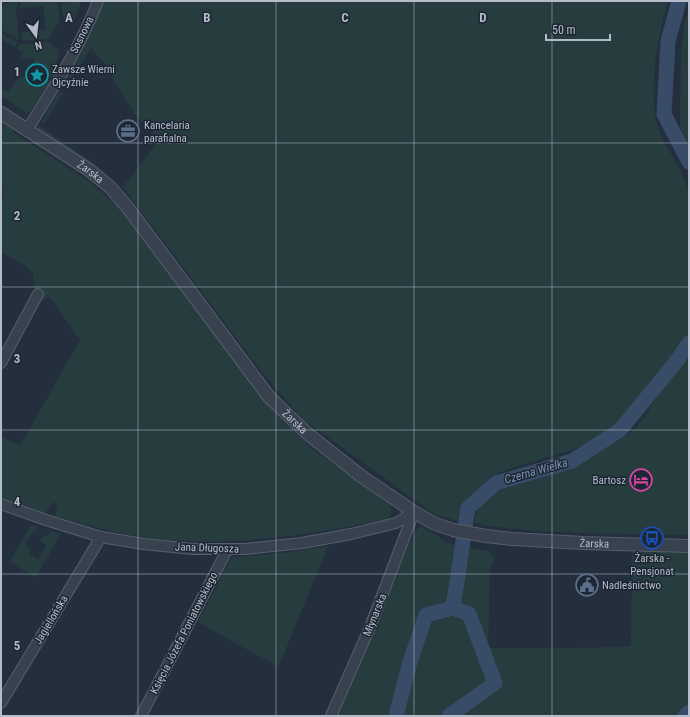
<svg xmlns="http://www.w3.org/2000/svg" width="690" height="717" font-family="'Roboto Condensed',sans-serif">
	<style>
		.green { fill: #263c3f }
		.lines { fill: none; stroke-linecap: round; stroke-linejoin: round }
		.river { stroke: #394c67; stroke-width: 15 }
		.minor-casing { stroke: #565f6c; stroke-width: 12 }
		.tertiary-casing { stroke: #565f6c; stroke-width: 14 }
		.minor { stroke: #38414e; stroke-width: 10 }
		.tertiary { stroke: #38414e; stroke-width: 12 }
		.grid { fill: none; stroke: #b4bcc9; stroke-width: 1; stroke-opacity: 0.55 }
		.labels { text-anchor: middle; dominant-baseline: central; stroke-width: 3; stroke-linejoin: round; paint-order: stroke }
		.street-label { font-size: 11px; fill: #b4bcc9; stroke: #1d2633 }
		.poi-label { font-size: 11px; fill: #b4bcc9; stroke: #1d2633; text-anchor: start }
		.water-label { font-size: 12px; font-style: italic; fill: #7c92b1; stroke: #1d2633 }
		.grid-label { font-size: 13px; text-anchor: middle; font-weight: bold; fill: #b4bcc9; stroke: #1d2633; stroke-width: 3; stroke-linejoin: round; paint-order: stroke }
	</style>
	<rect width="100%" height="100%" fill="#242f3e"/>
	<path class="green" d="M 15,1 L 18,1 L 16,11 L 19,40 L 1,30 L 1,6 Z
		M 21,1 L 57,1 L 60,21 L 48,39 L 37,40 L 36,31 L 46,29 L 43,6 L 20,8 L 19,8 Z
		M 79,1 L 82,1 L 73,23 L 72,24 L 64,21 L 61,4 Z
		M 102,1 L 668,1 C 657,36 646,102 661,136 C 668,150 677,162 683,176 C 686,182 687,188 689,194 L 689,336 L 675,358 L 626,419 L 611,431 L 572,450 L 518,466 L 491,476 L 478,489 L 467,503 L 458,521 L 434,514 L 303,419 L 263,374 L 123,187 L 156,144 L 158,138 L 136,116 L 115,82 L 107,66 L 91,48 L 67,86 L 61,82 Z
		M 689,10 L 689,154 L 685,145 L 680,124 L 681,49 L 685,21 Z
		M 32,31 L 34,40 L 22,41 L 21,32 Z
		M 1,33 L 17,42 L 15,47 L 1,39 Z
		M 49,42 L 59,51 L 54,73 L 51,78 L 43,73 L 42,77 L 50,81 L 30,112 L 27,113 L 1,96 L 1,90 L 9,91 L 20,76 L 24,77 L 34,60 L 29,57 L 25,59 L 20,58 L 23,53 L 17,49 L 20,43 L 26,44 Z
		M 60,91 L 63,93 L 43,125 L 42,121 Z
		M 1,118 L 12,126 L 14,133 L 87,180 L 117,205 L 239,367 L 277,414 L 311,448 L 368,488 L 390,505 L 392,513 L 388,519 C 313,534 241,546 165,540 C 128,537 91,527 56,516 L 57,502 L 51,504 L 45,513 L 1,497 L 1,436 L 20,446 L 80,340 L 50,297 L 41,301 L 34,288 L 33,274 L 26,266 L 1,252 L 1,204 L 4,191 L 1,189 Z
		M 37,124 L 96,165 L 112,179 L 104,175 L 43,134 L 39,130 Z
		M 689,348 L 689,535 C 646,534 603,534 560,532 C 531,530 502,529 474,523 L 479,504 L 486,497 L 496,491 L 537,479 L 585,459 L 618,441 L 634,430 L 646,415 L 678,362 Z
		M 31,525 L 38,527 L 35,532 L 33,531 L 25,544 L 29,547 L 28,549 L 31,550 L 29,554 L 38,560 L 46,546 L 45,544 L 40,540 L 41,538 L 49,535 L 51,531 L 61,534 L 35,578 L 10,561 Z
		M 419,526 L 436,535 L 447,543 L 488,551 L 495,558 L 490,569 L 488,648 C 536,648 584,649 631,646 L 632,551 L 689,552 L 689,716 L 330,716 L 391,578 Z
		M 328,546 L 279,666 L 255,654 L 198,622 L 230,560 L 233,557 L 283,553 Z"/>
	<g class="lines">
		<path class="river" d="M 679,1 L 668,41 L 664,114 L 689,162
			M 396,716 L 410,662 L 426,615 L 453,608 L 468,508 L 496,483 L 572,461 L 620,430 L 676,362 L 689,343
			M 449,716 L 495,683 L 469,614 L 453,608
			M 685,716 L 689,712"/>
		<g class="minor-casing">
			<path id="minor" d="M 27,130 C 53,88 80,48 98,1
				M 1,363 L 38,294
				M 1,504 L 46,520 L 101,537 L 143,544 L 193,549 L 245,549 L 302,543 L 351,534 L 396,523 L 414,512
				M 1,703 L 101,537
				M 141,716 L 227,550
				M 331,716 L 370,627 L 414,512"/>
		</g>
		<g class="tertiary-casing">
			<g id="tertiary">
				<path id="s1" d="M 1,113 L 89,170 L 111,188 L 128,208 L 269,397 L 308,434 L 361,476 L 414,512 L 433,523 L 453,530 L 486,536 L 512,539 L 583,543 L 689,546"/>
			</g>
		</g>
		<use href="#minor" class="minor"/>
		<use href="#tertiary" class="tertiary"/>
	</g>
	<path class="grid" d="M 138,1 L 138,716M 276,1 L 276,716M 414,1 L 414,716M 552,1 L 552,716M 1,143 L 689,143M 1,287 L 689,287M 1,430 L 689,430M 1,574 L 689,574"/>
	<defs>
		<g id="sight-ring" transform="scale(1.15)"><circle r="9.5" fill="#1d2633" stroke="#0f9aa8" stroke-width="1.5"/><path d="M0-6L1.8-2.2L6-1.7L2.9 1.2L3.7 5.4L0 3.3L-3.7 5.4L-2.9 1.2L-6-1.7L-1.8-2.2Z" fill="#0f9aa8"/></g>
		<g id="office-ring" transform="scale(1.15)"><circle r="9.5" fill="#1d2633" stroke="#5c6f8a" stroke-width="1.5"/><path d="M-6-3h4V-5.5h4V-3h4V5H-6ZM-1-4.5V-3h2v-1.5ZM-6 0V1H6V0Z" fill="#5c6f8a"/></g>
		<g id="hotel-ring" transform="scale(1.15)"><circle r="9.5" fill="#1d2633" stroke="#d1479c" stroke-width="1.5"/><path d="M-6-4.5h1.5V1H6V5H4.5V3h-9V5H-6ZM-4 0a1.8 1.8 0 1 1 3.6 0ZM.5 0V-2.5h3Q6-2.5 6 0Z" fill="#d1479c"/></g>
		<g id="bus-ring" transform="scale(1.15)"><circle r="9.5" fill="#1d2633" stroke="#1a4fb4" stroke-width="1.5"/><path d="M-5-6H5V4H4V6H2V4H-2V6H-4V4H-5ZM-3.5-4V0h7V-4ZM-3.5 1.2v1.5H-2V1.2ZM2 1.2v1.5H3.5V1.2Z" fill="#1a4fb4"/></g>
		<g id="civic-ring" transform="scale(1.15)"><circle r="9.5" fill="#1d2633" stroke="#5c6f8a" stroke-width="1.5"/><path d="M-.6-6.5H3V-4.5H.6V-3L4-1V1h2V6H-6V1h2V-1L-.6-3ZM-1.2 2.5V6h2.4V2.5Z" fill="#5c6f8a"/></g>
	</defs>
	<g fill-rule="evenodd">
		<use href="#sight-ring" x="37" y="75"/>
		<use href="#office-ring" x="128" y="131"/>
		<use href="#hotel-ring" x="641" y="480"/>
		<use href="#bus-ring" x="652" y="538"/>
		<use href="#civic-ring" x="587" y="585"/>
	</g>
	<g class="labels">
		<g class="street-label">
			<text transform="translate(82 35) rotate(-64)">Sosnowa</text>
			<text stroke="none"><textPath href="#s1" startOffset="107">Żarska</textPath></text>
			<text stroke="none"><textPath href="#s1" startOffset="431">Żarska</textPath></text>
			<text stroke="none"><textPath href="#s1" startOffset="766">Żarska</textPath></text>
			<text transform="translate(207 548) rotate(2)">Jana Długosza</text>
			<text transform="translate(375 615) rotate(-68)">Młynarska</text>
			<text transform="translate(51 620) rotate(-59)">Jagiellońska</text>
			<text transform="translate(184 633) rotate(-63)">Księcia Józefa Poniatowskiego</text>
		</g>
		<g class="poi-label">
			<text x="52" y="69">Zawsze Wierni<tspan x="52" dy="13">Ojcyźnie</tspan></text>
			<text x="144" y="125">Kancelaria<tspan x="144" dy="13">parafialna</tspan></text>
			<text x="626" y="480" text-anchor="end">Bartosz</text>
			<text x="652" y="558" text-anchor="middle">Żarska -<tspan x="652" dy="13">Pensjonat</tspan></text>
			<text x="602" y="585">Nadleśnictwo</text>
		</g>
		<g class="water-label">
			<text transform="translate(536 471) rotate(-16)">Czerna Wielka</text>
		</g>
	</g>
	<g class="grid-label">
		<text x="69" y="22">A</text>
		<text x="207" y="22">B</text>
		<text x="345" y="22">C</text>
		<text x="483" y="22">D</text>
		<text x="17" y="76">1</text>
		<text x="17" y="220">2</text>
		<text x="17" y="363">3</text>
		<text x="17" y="506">4</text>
		<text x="17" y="650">5</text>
	</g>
	<rect width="690" height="717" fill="none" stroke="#b4bcc9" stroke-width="4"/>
	<g transform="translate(36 36) rotate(165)" stroke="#1d2633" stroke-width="3" paint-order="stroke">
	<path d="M0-3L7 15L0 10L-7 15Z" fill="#b4bcc9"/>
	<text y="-6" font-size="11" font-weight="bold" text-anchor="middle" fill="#b4bcc9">N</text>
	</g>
	<path d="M546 34v6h64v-6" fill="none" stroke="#b4bcc9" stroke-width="2"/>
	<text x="552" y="34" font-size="12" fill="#b4bcc9" stroke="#1d2633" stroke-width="3" paint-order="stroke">50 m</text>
</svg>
